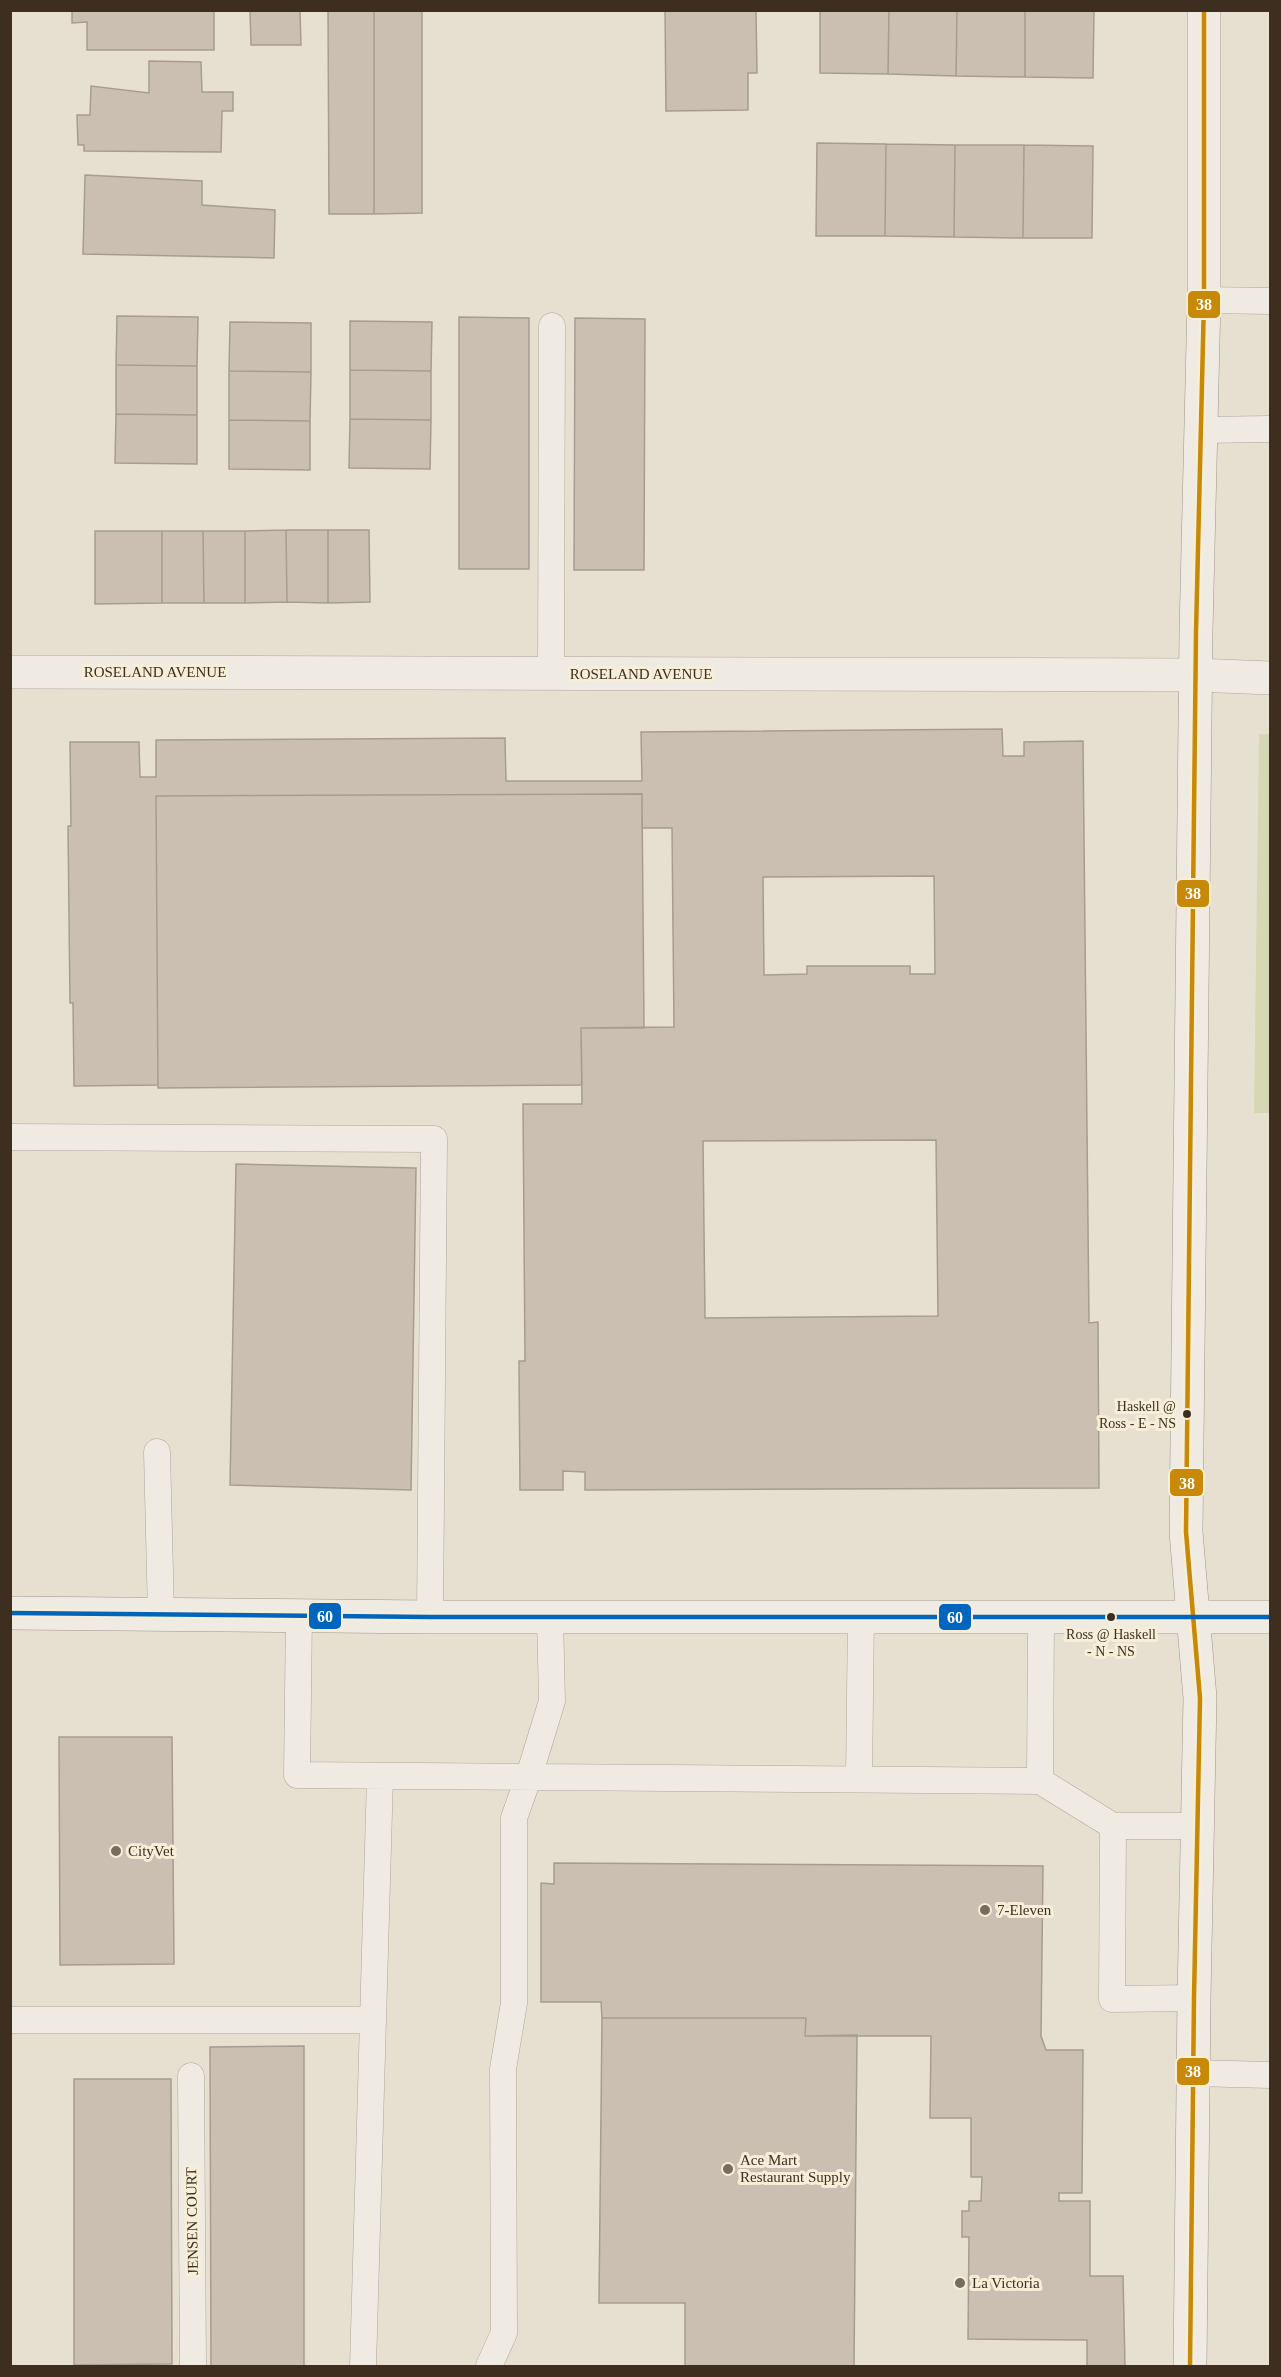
<svg xmlns="http://www.w3.org/2000/svg" width="1281" height="2377" font-family="'Times New Roman',serif">
	<style>
		.green { fill: #d6d7b3 }
		.building { fill: #cbbfb2; stroke: #a89c90; stroke-width: 1.5; fill-rule: evenodd }
		.lines { fill: none; stroke-linecap: round; stroke-linejoin: round }
		.service-casing { stroke: #ada599; stroke-width: 27 }
		.minor-casing { stroke: #ada599; stroke-width: 34 }
		.secondary-casing { stroke: #9c958a; stroke-width: 34 }
		.service { stroke: #efebe3; stroke-width: 26 }
		.minor { stroke: #efebe3; stroke-width: 33 }
		.secondary { stroke: #efebe3; stroke-width: 33 }
		.bus-1-casing { stroke: #f7eed8; stroke-width: 9 }
		.bus-2-casing { stroke: #f7eed8; stroke-width: 9 }
		.bus-1 { stroke: #c88808; stroke-width: 4.5 }
		.bus-2 { stroke: #0065bd; stroke-width: 4.5 }
		.bus-dot { fill: #3d2e20; stroke: #f7eed8; stroke-width: 2 }
		.poi-dot { fill: #786c5e; stroke: #f7eed8; stroke-width: 2 }
		.labels { text-anchor: middle; dominant-baseline: central; stroke-width: 6; stroke-linejoin: round; paint-order: stroke }
		.bus-label { font-size: 14px; fill: #3d2e20; stroke: #f7eed8; text-anchor: end }
		.street-label { font-size: 15px; fill: #3d2e20; stroke: #f7eed8 }
		.poi-label { font-size: 15px; fill: #3d2e20; stroke: #f7eed8; text-anchor: start }
		.line-badge { stroke: #f7eed8; stroke-width: 2 }
		.badge-label { font-size: 16px; text-anchor: middle; font-weight: bold; fill: #fff }
	</style>
	<rect width="100%" height="100%" fill="#e7e0d1"/>
	<path class="green" d="M 1259,734 L 1270,734 L 1270,1113 L 1254,1113 Z"/>
	<path class="building" d="M 72,10 L 214,10 L 214,50 L 87,50 L 87,22 L 72,23 Z
		M 250,10 L 300,10 L 301,45 L 251,45 Z
		M 328,10 L 374,10 L 374,214 L 329,214 Z
		M 374,10 L 422,10 L 422,213 L 374,214 Z
		M 665,10 L 756,10 L 757,73 L 748,73 L 748,110 L 666,111 Z
		M 820,10 L 889,10 L 888,74 L 820,73 Z
		M 889,10 L 957,10 L 956,76 L 888,74 Z
		M 957,10 L 1025,10 L 1025,77 L 956,76 Z
		M 1025,10 L 1094,10 L 1093,78 L 1025,77 Z
		M 149,61 L 201,62 L 202,92 L 233,92 L 233,111 L 222,111 L 221,152 L 84,151 L 84,145 L 78,145 L 77,115 L 90,115 L 91,86 L 149,93 Z
		M 817,143 L 886,144 L 885,236 L 816,236 Z
		M 886,144 L 955,145 L 954,237 L 885,236 Z
		M 955,145 L 1024,145 L 1023,238 L 954,237 Z
		M 1024,145 L 1093,146 L 1092,238 L 1023,238 Z
		M 85,175 L 202,181 L 202,205 L 275,210 L 274,258 L 83,254 Z
		M 117,316 L 198,317 L 197,366 L 116,365 Z
		M 459,317 L 529,318 L 529,569 L 459,569 Z
		M 575,318 L 645,319 L 644,570 L 574,570 Z
		M 350,321 L 432,322 L 431,371 L 350,370 Z
		M 230,322 L 311,323 L 311,372 L 229,371 Z
		M 116,365 L 197,366 L 197,415 L 116,414 Z
		M 350,370 L 431,371 L 431,420 L 350,419 Z
		M 229,371 L 311,372 L 310,421 L 229,420 Z
		M 116,414 L 197,415 L 197,464 L 115,463 Z
		M 350,419 L 431,420 L 430,469 L 349,468 Z
		M 229,420 L 310,421 L 310,470 L 229,469 Z
		M 286,530 L 328,530 L 328,603 L 287,602 Z
		M 286,530 L 287,602 L 245,603 L 245,531 Z
		M 328,530 L 369,530 L 370,602 L 328,603 Z
		M 95,531 L 162,531 L 162,603 L 95,604 Z
		M 162,531 L 203,531 L 204,603 L 162,603 Z
		M 203,531 L 245,531 L 245,603 L 204,603 Z
		M 1002,729 L 1003,756 L 1024,756 L 1024,742 L 1083,741 L 1089,1323 L 1098,1322 L 1099,1488 L 585,1490 L 585,1472 L 563,1471 L 563,1490 L 520,1490 L 519,1361 L 525,1361 L 523,1104 L 582,1104 L 581,1028 L 674,1027 L 672,828 L 642,828 L 642,794 L 156,796 L 158,1085 L 74,1086 L 73,1003 L 70,1003 L 68,826 L 71,826 L 70,742 L 139,742 L 140,777 L 156,777 L 156,740 L 505,738 L 506,781 L 642,781 L 641,732 ZM 934,876 L 935,974 L 910,974 L 910,966 L 807,966 L 807,974 L 764,975 L 763,877 ZM 936,1140 L 938,1316 L 705,1318 L 703,1141 Z
		M 642,794 L 644,1028 L 581,1028 L 582,1085 L 158,1088 L 156,796 Z
		M 236,1164 L 416,1168 L 411,1490 L 230,1485 Z
		M 59,1737 L 172,1737 L 174,1964 L 60,1965 Z
		M 554,1863 L 1043,1866 L 1041,2036 L 1046,2050 L 1083,2050 L 1082,2193 L 1059,2193 L 1059,2201 L 1090,2201 L 1090,2276 L 1123,2276 L 1125,2366 L 1087,2366 L 1087,2340 L 968,2339 L 969,2237 L 962,2237 L 962,2211 L 969,2211 L 969,2201 L 981,2201 L 982,2177 L 971,2177 L 971,2118 L 930,2118 L 931,2036 L 805,2036 L 806,2018 L 602,2018 L 601,2002 L 541,2002 L 541,1883 L 554,1884 Z
		M 602,2018 L 806,2018 L 805,2036 L 857,2035 L 854,2366 L 685,2366 L 685,2303 L 599,2303 Z
		M 304,2046 L 304,2366 L 211,2366 L 210,2047 Z
		M 74,2079 L 171,2079 L 172,2364 L 74,2365 Z"/>
	<g class="lines">
		<g class="service-casing">
			<path id="service" d="M 1204,300 L 1270,301
				M 1200,430 L 1270,429
				M 551,674 L 552,326
				M 10,1137 L 434,1139 L 430,1617
				M 157,1452 L 161,1614
				M 299,1615 L 297,1775 L 1040,1781 L 1113,1826 L 1197,1826
				M 859,1779 L 861,1615
				M 1040,1781 L 1041,1617
				M 1113,1826 L 1112,1999 L 1194,1998
				M 10,2020 L 373,2020
				M 1193,2073 L 1270,2075
				M 191,2076 L 193,2366
				M 363,2366 L 380,1777
				M 489,2366 L 504,2333 L 503,2069 L 514,2003 L 514,1818 L 529,1776 L 552,1701 L 550,1616"/>
		</g>
		<g class="minor-casing">
			<path id="minor" d="M 10,672 L 1196,675 L 1270,678"/>
		</g>
		<g class="secondary-casing">
			<path id="secondary" d="M 10,1613 L 430,1617 L 1270,1617
				M 1190,2366 L 1194,1998 L 1200,1698 L 1186,1532 L 1196,632 L 1204,300 L 1204,10"/>
		</g>
		<use href="#service" class="service"/>
		<use href="#minor" class="minor"/>
		<use href="#secondary" class="secondary"/>
		<g class="bus-1-casing">
			<path id="bus-1" d="M 1190,2366 L 1194,1998 L 1200,1698 L 1186,1532 L 1196,632 L 1204,300 L 1204,10"/>
		</g>
		<g class="bus-2-casing">
			<path id="bus-2" d="M 10,1613 L 430,1617 L 1270,1617"/>
		</g>
		<use href="#bus-1" class="bus-1"/>
		<use href="#bus-2" class="bus-2"/>
	</g>
	<g class="bus-dot">
		<circle cx="1187" cy="1414" r="5"/>
		<circle cx="1111" cy="1617" r="5"/>
	</g>
	<g class="poi-dot">
		<circle cx="116" cy="1851" r="6"/>
		<circle cx="985" cy="1910" r="6"/>
		<circle cx="728" cy="2169" r="6"/>
		<circle cx="960" cy="2283" r="6"/>
	</g>
	<g class="labels">
		<g class="bus-label">
			<text x="1176" y="1406">Haskell @<tspan x="1176" dy="17">Ross - E - NS</tspan></text>
			<text x="1111" y="1634" text-anchor="middle">Ross @ Haskell<tspan x="1111" dy="17">- N - NS</tspan></text>
		</g>
		<g class="street-label">
			<text x="155" y="672">ROSELAND AVENUE</text>
			<text x="641" y="674">ROSELAND AVENUE</text>
			<text transform="translate(192 2221) rotate(-91)">JENSEN COURT</text>
		</g>
		<g class="poi-label">
			<text x="128" y="1851">CityVet</text>
			<text x="997" y="1910">7-Eleven</text>
			<text x="740" y="2160">Ace Mart<tspan x="740" dy="17">Restaurant Supply</tspan></text>
			<text x="972" y="2283">La Victoria</text>
		</g>
	</g>
	<g class="line-badge">
		<rect x="1187" y="290" width="34" height="29" rx="6" fill="#c88808"/>
		<rect x="1176" y="879" width="34" height="29" rx="6" fill="#c88808"/>
		<rect x="1169" y="1468" width="35" height="29" rx="6" fill="#c88808"/>
		<rect x="308" y="1602" width="34" height="28" rx="6" fill="#0065bd"/>
		<rect x="938" y="1603" width="34" height="28" rx="6" fill="#0065bd"/>
		<rect x="1176" y="2057" width="34" height="29" rx="6" fill="#c88808"/>
	</g>
	<g class="badge-label">
		<text x="1204" y="310">38</text>
		<text x="1193" y="899">38</text>
		<text x="1187" y="1489">38</text>
		<text x="325" y="1622">60</text>
		<text x="955" y="1623">60</text>
		<text x="1193" y="2077">38</text>
	</g>
	<rect width="1281" height="2377" fill="none" stroke="#3d2e20" stroke-width="24"/>
</svg>
